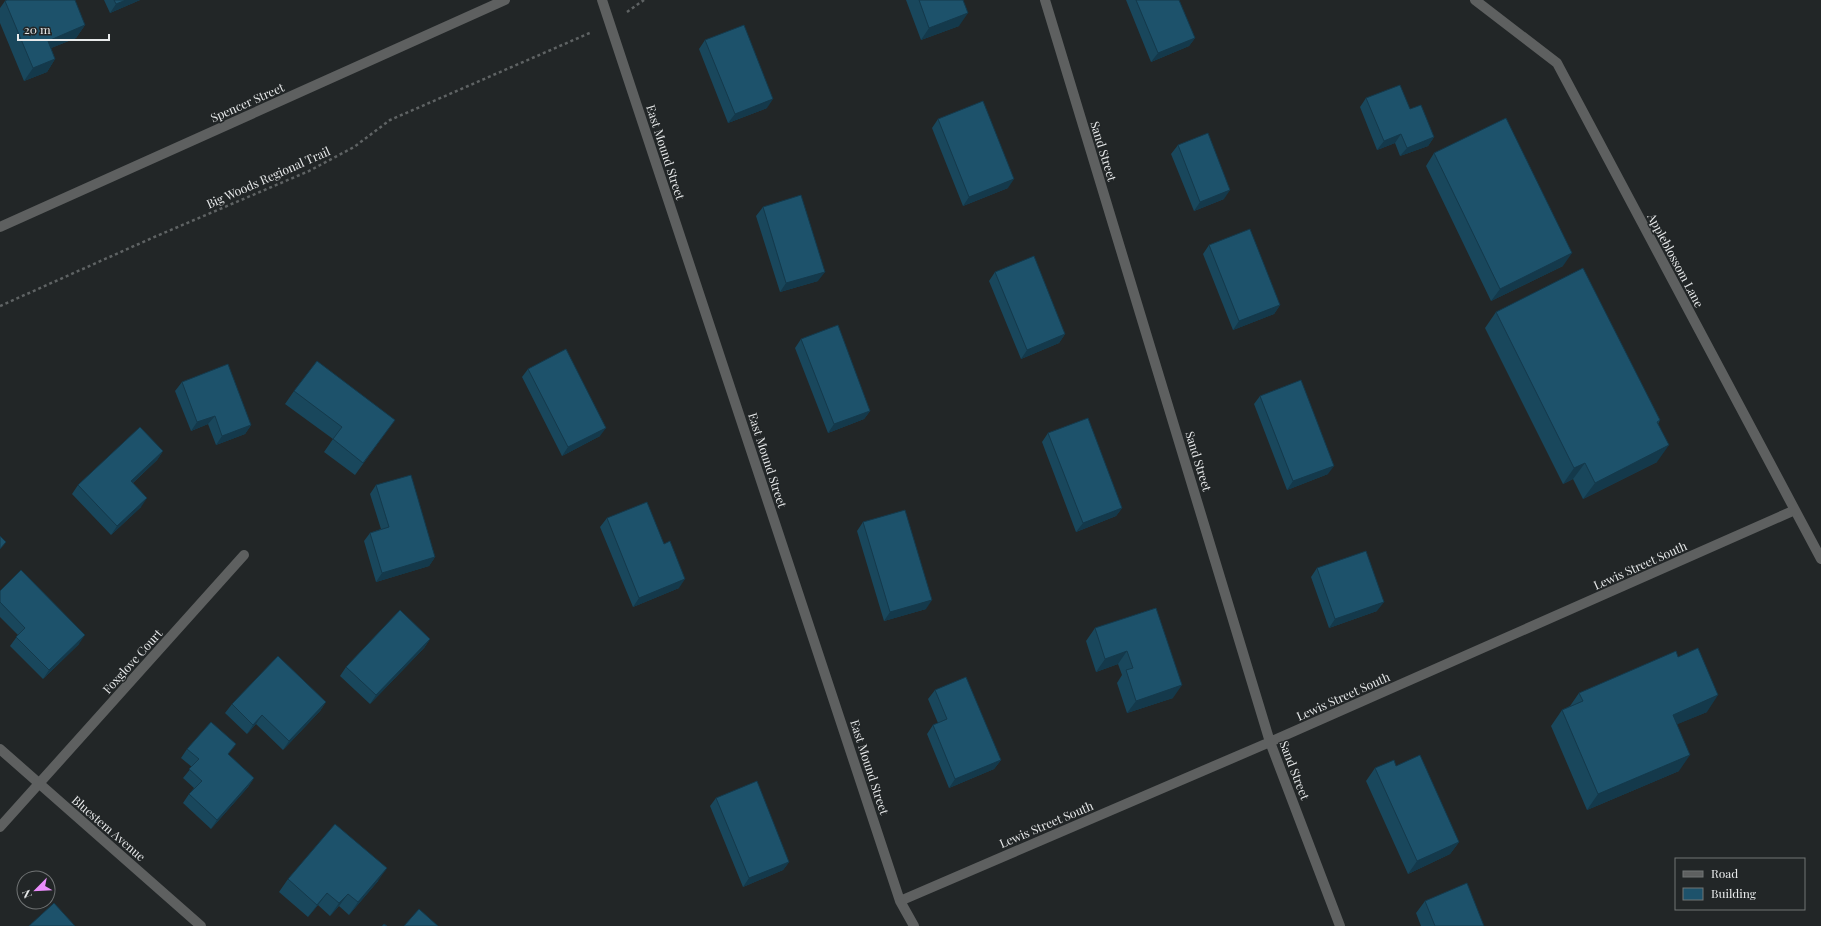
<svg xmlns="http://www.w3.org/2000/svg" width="1821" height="926" font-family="'Playfair Display',serif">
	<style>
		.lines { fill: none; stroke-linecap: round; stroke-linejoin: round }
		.path { stroke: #5f6364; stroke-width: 2.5; stroke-dasharray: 3 3; stroke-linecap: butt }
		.minor { stroke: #5e6060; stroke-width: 10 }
		.tertiary { stroke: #5e6060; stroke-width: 10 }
		.wall { fill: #19475c }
		.shaded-wall { fill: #14394b }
		.building { fill: #1d526b; stroke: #14394b }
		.labels { text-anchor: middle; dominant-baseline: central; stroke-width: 3; stroke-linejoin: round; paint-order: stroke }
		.street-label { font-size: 12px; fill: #e8eaeb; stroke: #222627 }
	</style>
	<rect width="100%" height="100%" fill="#222627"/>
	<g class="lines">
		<path class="path" d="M 627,12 L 644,0
			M 0,306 L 152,238 L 309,171 L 354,147 L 390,120 L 592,32"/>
		<path class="minor" d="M 602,0 L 900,901 L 914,926
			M 1045,0 L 1270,742 L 1340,926
			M 1475,0 L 1557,63 L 1821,559
			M 0,749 L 201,926
			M 0,827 L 244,555
			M 900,901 L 1270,742 L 1795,510"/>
		<path class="tertiary" d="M 0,227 L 505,0"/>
	</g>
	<path class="wall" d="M 104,0 L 140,0 L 110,13 Z
		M 906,0 L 963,0 L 959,26 L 921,40 Z
		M 1126,0 L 1179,0 L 1195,38 L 1189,46 L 1151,62 Z
		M 5,1 L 85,25 L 76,38 L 51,48 L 55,59 L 47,72 L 24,81 L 0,23 L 0,8 Z
		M 705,40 L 767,108 L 728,123 L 699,49 Z
		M 1366,98 L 1410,109 L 1434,137 L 1428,146 L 1400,156 L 1395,143 L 1377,150 L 1360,107 Z
		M 938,119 L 1008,188 L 963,206 L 932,128 Z
		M 1178,145 L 1224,199 L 1194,211 L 1171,154 Z
		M 1434,153 L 1563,266 L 1491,301 L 1426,166 Z
		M 763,207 L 818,281 L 780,292 L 756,216 Z
		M 1209,245 L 1280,305 L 1274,314 L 1233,330 L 1203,254 Z
		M 995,272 L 1065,334 L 1059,343 L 1021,359 L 989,281 Z
		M 1496,312 L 1660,420 L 1658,424 L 1657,462 L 1583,499 L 1573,479 L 1563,484 L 1485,328 Z
		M 801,339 L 870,411 L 864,419 L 828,433 L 795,348 Z
		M 528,369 L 600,436 L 562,456 L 522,377 Z
		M 182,382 L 251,425 L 245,434 L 216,445 L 208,424 L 191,431 L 175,391 Z
		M 294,391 L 386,432 L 355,475 L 324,452 L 333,439 L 285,404 Z
		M 1260,396 L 1328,474 L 1287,490 L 1254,404 Z
		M 1048,433 L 1122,508 L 1116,516 L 1076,532 L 1042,442 Z
		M 163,451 L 157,460 L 133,483 L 141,507 L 111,535 L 72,494 L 78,485 Z
		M 376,485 L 435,557 L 429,566 L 376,582 L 364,541 L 370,533 L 381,529 L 370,494 Z
		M 607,518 L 664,544 L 679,588 L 633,607 L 600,527 Z
		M 863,522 L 926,609 L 884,621 L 857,531 Z
		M 1317,568 L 1377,611 L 1329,628 L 1311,577 Z
		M 0,591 L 79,644 L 43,679 L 10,646 L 18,635 L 0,617 Z
		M 1156,608 L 1173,698 L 1127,713 L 1117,683 L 1122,675 L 1118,664 L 1096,672 L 1086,641 L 1095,628 Z
		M 430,639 L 424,648 L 370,704 L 340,676 L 346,667 Z
		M 1678,657 L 1707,712 L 1677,724 L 1679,771 L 1587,810 L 1551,726 L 1562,710 L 1570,706 L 1579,693 Z
		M 935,690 L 1001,760 L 994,769 L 949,788 L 927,734 L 933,725 L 938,723 L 928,699 Z
		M 326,702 L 320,711 L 283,750 L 256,724 L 247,734 L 225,713 L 232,704 Z
		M 187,749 L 228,754 L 254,778 L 248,787 L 211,829 L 183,803 L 189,794 L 194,788 L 183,778 L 192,767 L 181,758 Z
		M 1396,766 L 1459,842 L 1450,854 L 1408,874 L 1366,781 L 1375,768 Z
		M 716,798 L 789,862 L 783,870 L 743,887 L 710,806 Z
		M 288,879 L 378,881 L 349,915 L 339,906 L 330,916 L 318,905 L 308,917 L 279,892 Z
		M 1425,901 L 1484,926 L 1421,926 L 1416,913 Z"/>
	<path class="shaded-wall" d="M 126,0 L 140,0 L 110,13 L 116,4 Z
		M 968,13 L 959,26 L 921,40 L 929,28 Z
		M 85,25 L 76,38 L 39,53 L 48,41 Z
		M 1195,38 L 1189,46 L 1151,62 L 1158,53 Z
		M 55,59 L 47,72 L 24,81 L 33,68 Z
		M 773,99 L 767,108 L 728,123 L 735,114 Z
		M 1401,134 L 1395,143 L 1377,150 L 1384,141 Z
		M 1434,137 L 1428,146 L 1400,156 L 1407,148 Z
		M 1014,179 L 1008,188 L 963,206 L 969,197 Z
		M 1230,190 L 1224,199 L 1194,211 L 1200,202 Z
		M 1572,253 L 1563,266 L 1491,301 L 1500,289 Z
		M 825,272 L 818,281 L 780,292 L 786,283 Z
		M 1280,305 L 1274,314 L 1233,330 L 1239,321 Z
		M 1065,334 L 1059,343 L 1021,359 L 1027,350 Z
		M 870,411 L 864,419 L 828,433 L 834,424 Z
		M 215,416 L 208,424 L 191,431 L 197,422 Z
		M 251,425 L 245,434 L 216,445 L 222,436 Z
		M 606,428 L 600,436 L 562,456 L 568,447 Z
		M 1669,445 L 1657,462 L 1583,499 L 1595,483 Z
		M 163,451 L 157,460 L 125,490 L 131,481 Z
		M 1585,463 L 1573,479 L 1563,484 L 1574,468 Z
		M 1334,466 L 1328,474 L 1287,490 L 1293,481 Z
		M 147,498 L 141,507 L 111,535 L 117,526 Z
		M 1122,508 L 1116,516 L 1076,532 L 1083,523 Z
		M 435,557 L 429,566 L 376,582 L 382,573 Z
		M 685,579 L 679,588 L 633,607 L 639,598 Z
		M 932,600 L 926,609 L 884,621 L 890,612 Z
		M 1384,602 L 1377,611 L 1329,628 L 1335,619 Z
		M 85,635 L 79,644 L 43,679 L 49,670 Z
		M 430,639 L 424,648 L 370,704 L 376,695 Z
		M 1127,651 L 1118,664 L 1096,672 L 1105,659 Z
		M 1182,685 L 1173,698 L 1127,713 L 1136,701 Z
		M 1718,695 L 1707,712 L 1661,731 L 1673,715 Z
		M 326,702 L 320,711 L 283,750 L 289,741 Z
		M 262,715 L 256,724 L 247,734 L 253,725 Z
		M 1690,755 L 1679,771 L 1587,810 L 1598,794 Z
		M 1001,760 L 994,769 L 949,788 L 955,779 Z
		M 254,778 L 248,787 L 211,829 L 217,820 Z
		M 1459,842 L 1450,854 L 1408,874 L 1417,861 Z
		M 789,862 L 783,870 L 743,887 L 749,878 Z
		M 387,868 L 378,881 L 349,915 L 358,902 Z
		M 327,893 L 318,905 L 308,917 L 317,905 Z
		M 348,894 L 339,906 L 330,916 L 339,903 Z"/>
	<path class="building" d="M 7,0 L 75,0 L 85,25 L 48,41 L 55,59 L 33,68 L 5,1 Z
		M 114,0 L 126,0 L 116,4 Z
		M 919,0 L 963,0 L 968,13 L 929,28 Z
		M 1136,0 L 1179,0 L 1195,38 L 1158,53 Z
		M 744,25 L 773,99 L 735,114 L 705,40 Z
		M 1400,85 L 1410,109 L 1421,105 L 1434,137 L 1407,148 L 1401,134 L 1384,141 L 1366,98 Z
		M 983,101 L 1014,179 L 969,197 L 938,119 Z
		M 1506,118 L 1572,253 L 1500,289 L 1434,153 Z
		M 1208,133 L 1230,190 L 1200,202 L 1178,145 Z
		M 801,195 L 825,272 L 786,283 L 763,207 Z
		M 1250,229 L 1280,305 L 1239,321 L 1209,245 Z
		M 1034,256 L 1065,334 L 1027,350 L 995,272 Z
		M 1583,268 L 1660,420 L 1657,422 L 1669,445 L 1595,483 L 1585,463 L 1574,468 L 1496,312 Z
		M 838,325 L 870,411 L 834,424 L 801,339 Z
		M 566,349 L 606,428 L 568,447 L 528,369 Z
		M 317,361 L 395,420 L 363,463 L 333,439 L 342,427 L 294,391 Z
		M 228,364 L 251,425 L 222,436 L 215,416 L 197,422 L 182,382 Z
		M 1301,380 L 1334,466 L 1293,481 L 1260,396 Z
		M 1088,418 L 1122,508 L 1083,523 L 1048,433 Z
		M 140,427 L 163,451 L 131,481 L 147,498 L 117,526 L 78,485 Z
		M 411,475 L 435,557 L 382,573 L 370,533 L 389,527 L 376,485 Z
		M 647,502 L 664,544 L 670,541 L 685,579 L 639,598 L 607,518 Z
		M 905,510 L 932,600 L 890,612 L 863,522 Z
		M 0,536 L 6,542 L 0,549 Z
		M 1366,551 L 1384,602 L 1335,619 L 1317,568 Z
		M 21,570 L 85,635 L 49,670 L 16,637 L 25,628 L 0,602 L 0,591 Z
		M 1156,608 L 1182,685 L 1136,701 L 1126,670 L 1133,668 L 1127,651 L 1105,659 L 1095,628 Z
		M 400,610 L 430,639 L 376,695 L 346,667 Z
		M 1698,648 L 1718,695 L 1673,715 L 1690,755 L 1598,794 L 1562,710 L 1583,701 L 1579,693 L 1676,651 L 1678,657 Z
		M 278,656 L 326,702 L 289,741 L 262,715 L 253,725 L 232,704 Z
		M 966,677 L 1001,760 L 955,779 L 933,725 L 947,719 L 935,690 Z
		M 211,722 L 236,744 L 228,754 L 254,778 L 217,820 L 189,794 L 202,781 L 189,769 L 199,759 L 187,749 Z
		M 1420,755 L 1459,842 L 1417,861 L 1375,768 L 1394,760 L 1396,766 Z
		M 757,781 L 789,862 L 749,878 L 716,798 Z
		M 335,824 L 387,868 L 358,902 L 348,894 L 339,903 L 327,893 L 317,905 L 288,879 Z
		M 1467,883 L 1484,926 L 1435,926 L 1425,901 Z
		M 54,903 L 75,926 L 29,926 Z
		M 419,909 L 438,926 L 404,926 Z
		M 384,924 L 387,926 L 382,926 Z"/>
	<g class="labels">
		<g class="street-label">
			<text transform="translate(247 102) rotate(-24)">Spencer Street</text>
			<text transform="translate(1104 151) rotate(73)">Sand Street</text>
			<text transform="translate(666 152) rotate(72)">East Mound Street</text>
			<text transform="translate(268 177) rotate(-24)">Big Woods Regional Trail</text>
			<text transform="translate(1676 260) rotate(62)">Appleblossom Lane</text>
			<text transform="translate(768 460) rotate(72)">East Mound Street</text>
			<text transform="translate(1199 461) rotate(73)">Sand Street</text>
			<text transform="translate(1640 565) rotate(-24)">Lewis Street South</text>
			<text transform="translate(132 661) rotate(-48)">Foxglove Court</text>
			<text transform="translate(1343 696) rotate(-24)">Lewis Street South</text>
			<text transform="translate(870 767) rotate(72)">East Mound Street</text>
			<text transform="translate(1295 770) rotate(69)">Sand Street</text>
			<text transform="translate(1046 824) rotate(-23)">Lewis Street South</text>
			<text transform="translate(109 828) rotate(41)">Bluestem Avenue</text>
		</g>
	</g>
	<rect x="1675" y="858" width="130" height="52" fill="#222627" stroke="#717475"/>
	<rect x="1683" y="871" width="20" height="6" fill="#5e6060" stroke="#717475"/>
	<text x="1711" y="878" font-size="12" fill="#e8eaeb">Road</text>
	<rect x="1683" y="888" width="20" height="12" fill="#1d526b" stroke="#717475"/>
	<text x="1711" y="898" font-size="12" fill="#e8eaeb">Building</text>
	<g transform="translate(36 890) rotate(246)"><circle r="19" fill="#222627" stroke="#717475"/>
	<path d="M0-3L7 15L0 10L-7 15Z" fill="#eb8dfc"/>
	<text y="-6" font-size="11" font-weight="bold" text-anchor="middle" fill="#e8eaeb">N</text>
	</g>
	<path d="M18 34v6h91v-6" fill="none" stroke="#e8eaeb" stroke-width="2"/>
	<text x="24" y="34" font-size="12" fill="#e8eaeb" stroke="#222627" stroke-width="3" paint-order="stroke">20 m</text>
</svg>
